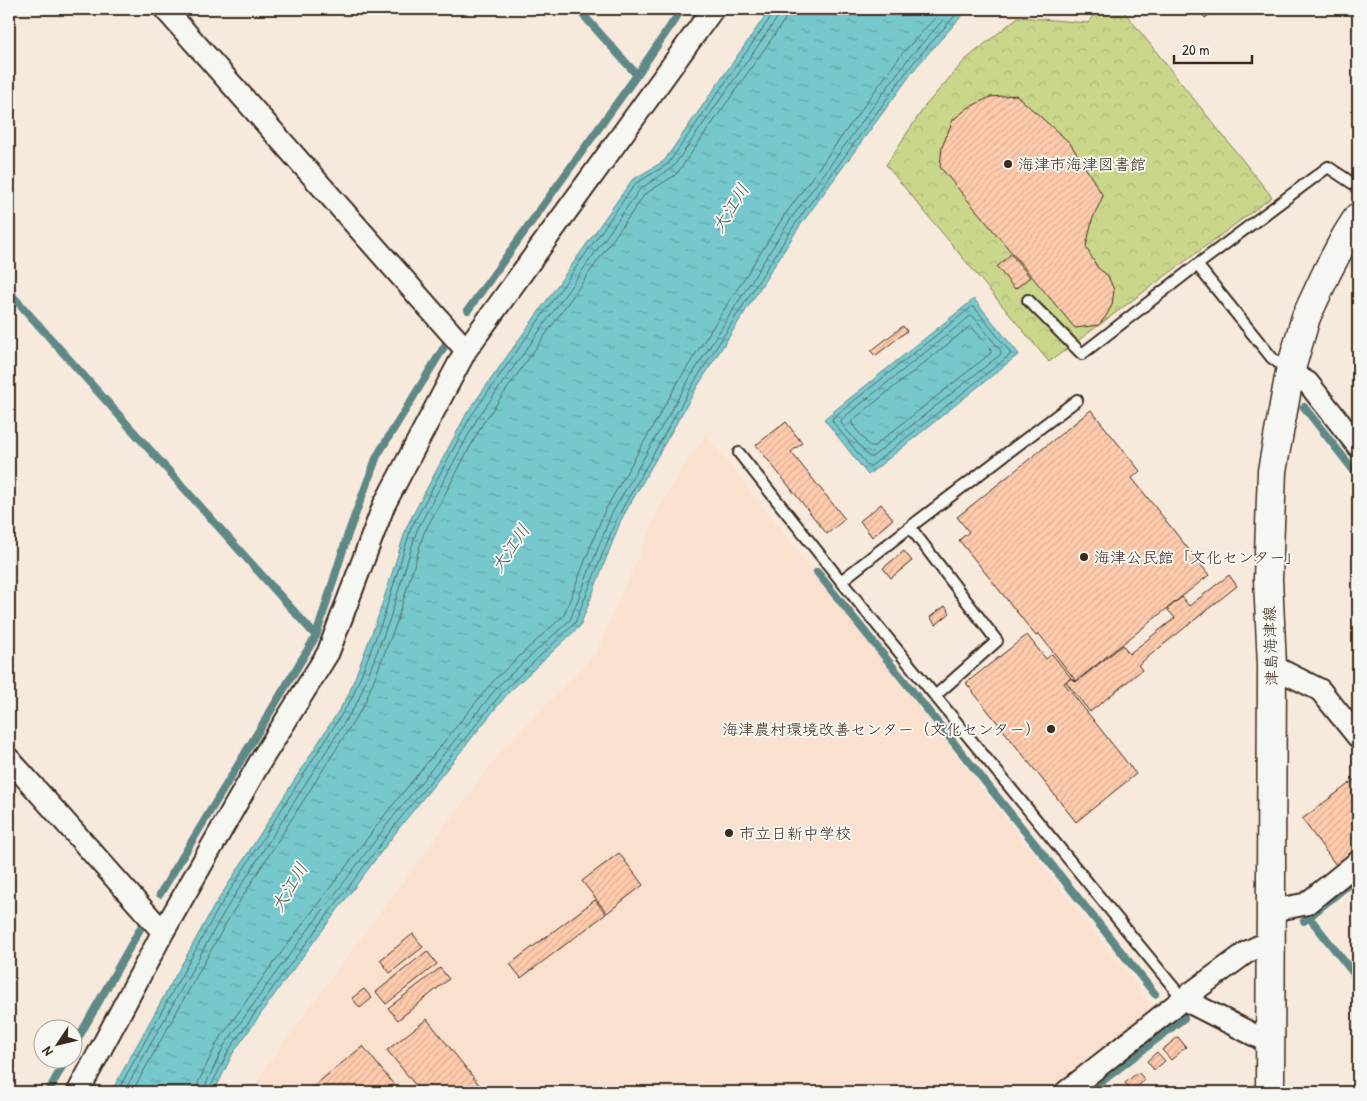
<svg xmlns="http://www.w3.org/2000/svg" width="1367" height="1101" font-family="'Patrick Hand','Klee One',sans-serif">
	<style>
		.built { fill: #fae0cf }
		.forest { fill: url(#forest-crowns); stroke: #828054 }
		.water { fill: url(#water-ripples); stroke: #5f8987 }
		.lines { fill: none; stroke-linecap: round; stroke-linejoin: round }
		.shore { stroke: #536964; stroke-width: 1 }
		.stream { stroke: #5f8987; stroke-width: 8 }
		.building { fill: url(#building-hatch); stroke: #3b2a1e }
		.service-casing { stroke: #3b2a1e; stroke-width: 14 }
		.minor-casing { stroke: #3b2a1e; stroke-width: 25 }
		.secondary-casing { stroke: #3b2a1e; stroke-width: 31 }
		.service { stroke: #f6f6f2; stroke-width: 10 }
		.minor { stroke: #f6f6f2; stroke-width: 21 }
		.secondary { stroke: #f6f6f2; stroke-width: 28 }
		.poi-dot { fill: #3b2a1e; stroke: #f6f6f2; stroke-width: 2 }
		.labels { text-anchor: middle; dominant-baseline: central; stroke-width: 4; stroke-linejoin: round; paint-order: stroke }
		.poi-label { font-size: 16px; fill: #3b2a1e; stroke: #f6f6f2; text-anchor: start }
		.street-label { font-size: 16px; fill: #3b2a1e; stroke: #f6f6f2 }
		.water-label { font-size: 18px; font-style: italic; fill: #4d5953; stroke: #f6f6f2 }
	</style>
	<defs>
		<pattern id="forest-crowns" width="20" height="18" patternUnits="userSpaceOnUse" patternTransform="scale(1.25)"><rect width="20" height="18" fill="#cad78b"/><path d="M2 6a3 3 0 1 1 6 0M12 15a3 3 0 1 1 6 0" fill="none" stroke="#aeb978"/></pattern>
		<pattern id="water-ripples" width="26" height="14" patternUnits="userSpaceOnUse" patternTransform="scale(1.25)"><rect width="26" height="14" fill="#77c8cd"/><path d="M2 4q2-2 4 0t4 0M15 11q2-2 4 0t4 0" fill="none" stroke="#63a3a6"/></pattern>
		<pattern id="building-hatch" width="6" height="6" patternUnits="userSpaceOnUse" patternTransform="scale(1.25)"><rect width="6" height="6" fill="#fecbad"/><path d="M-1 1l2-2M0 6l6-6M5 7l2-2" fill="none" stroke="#dbae94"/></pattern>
	</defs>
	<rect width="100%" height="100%" fill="#f8e9dd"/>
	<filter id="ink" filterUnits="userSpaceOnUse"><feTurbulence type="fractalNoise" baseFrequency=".02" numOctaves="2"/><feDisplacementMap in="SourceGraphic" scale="10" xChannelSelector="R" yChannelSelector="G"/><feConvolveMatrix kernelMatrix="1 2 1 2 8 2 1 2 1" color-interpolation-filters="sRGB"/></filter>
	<g filter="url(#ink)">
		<path class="built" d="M 706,434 L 1155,1010 L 1052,1092 L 252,1092 L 261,1074 L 375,919 L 504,748 L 596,653 L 666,494 Z"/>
		<path class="forest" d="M 1097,9 L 1122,9 L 1272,197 L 1049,362 L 886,165 L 925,106 L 965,60 L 1018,17 L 1088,23 Z"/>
		<path class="water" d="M 770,9 L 968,9 L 917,66 L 799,227 L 697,387 L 621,520 L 580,626 L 508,693 L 399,828 L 282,984 L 233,1053 L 214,1092 L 111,1092 L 213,908 L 348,696 L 378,617 L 407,526 L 467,413 L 632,180 L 664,161 Z
			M 974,299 L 1019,354 L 868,475 L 824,419 Z"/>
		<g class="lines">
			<path class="shore" d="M 972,307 L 975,308 L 1010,352 L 1010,355 L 871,466 L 868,466 L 833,422 L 832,419 Z
				M 971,316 L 974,317 L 1001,351 L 1001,354 L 872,457 L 869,457 L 841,423 L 841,420 Z
				M 971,326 L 991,350 L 991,353 L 873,447 L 870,447 L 852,424 L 852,421 Z
				M 117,1092 L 217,911 L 352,698 L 383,619 L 411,528 L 471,416 L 635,184 L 668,164 L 773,14 L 774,9
				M 124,1092 L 223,914 L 358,701 L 389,621 L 417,530 L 477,419 L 640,189 L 673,167 L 778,17 L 780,9
				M 132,1092 L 229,918 L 364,705 L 396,624 L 424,533 L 483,423 L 645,194 L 674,176 L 678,172 L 784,21 L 787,15 L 787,9
				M 196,1092 L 198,1083 L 217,1043 L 266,973 L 384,816 L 494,680 L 564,615 L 604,512 L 681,377 L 784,216 L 901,55 L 943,9
				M 204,1092 L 205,1086 L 224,1046 L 272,978 L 390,821 L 499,685 L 570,620 L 611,515 L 688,381 L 790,220 L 908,59 L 953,9
				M 210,1092 L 210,1088 L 229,1050 L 277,982 L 395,825 L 504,690 L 575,623 L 617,518 L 693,384 L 795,224 L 913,63 L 961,9"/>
			<path class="stream" d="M 578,9 L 637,75
				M 9,292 L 316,636
				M 468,310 L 637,75 L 682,9
				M 1304,407 L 1358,476
				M 817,572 L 1155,994
				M 160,894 L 316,636 L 348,534 L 377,456 L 449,339
				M 1309,917 L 1358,877
				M 1304,921 L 1309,917 L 1358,979
				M 72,1049 L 144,922
				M 48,1092 L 67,1058
				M 1088,1092 L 1184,1018"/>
		</g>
		<path class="building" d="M 1198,9 L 1218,9 L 1205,18 Z
			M 1016,95 L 1070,143 L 1103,196 L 1092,220 L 1086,247 L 1097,267 L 1108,276 L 1114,290 L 1112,305 L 1106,316 L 1099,325 L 1075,328 L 940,167 L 942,147 L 953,120 L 968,108 L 990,97 Z
			M 1011,254 L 1030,277 L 1015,289 L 997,267 Z
			M 903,326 L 907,331 L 875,356 L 871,351 Z
			M 1091,410 L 1140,471 L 1132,478 L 1209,575 L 1076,681 L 1039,634 L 1036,636 L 959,540 L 969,532 L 957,517 Z
			M 786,422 L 802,443 L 791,452 L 845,519 L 827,534 L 756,445 Z
			M 881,504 L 893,519 L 872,537 L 860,521 Z
			M 904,551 L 912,561 L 891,578 L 883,568 Z
			M 1229,575 L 1237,586 L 1138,665 L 1142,670 L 1090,712 L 1066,682 L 1072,678 L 1076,682 L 1123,645 L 1129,654 L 1175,618 L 1167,609 L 1182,597 L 1189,606 Z
			M 945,606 L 950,613 L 936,625 L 930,617 Z
			M 1027,635 L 1046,659 L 1052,654 L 1071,678 L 1064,683 L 1136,774 L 1076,822 L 966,683 Z
			M 1358,777 L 1358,848 L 1336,865 L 1302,819 Z
			M 619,853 L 643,885 L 607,913 L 582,881 Z
			M 595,900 L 606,914 L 521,978 L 510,964 Z
			M 413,934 L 423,947 L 390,973 L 380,960 Z
			M 427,951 L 437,964 L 386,1004 L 376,992 Z
			M 440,968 L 449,979 L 398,1020 L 388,1008 Z
			M 364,989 L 372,998 L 360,1008 L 352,998 Z
			M 427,1019 L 485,1092 L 421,1092 L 387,1050 Z
			M 1178,1037 L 1186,1047 L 1171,1060 L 1162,1050 Z
			M 363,1046 L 394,1085 L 385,1092 L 306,1092 Z
			M 1157,1052 L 1165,1061 L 1154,1070 L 1147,1061 Z
			M 1138,1072 L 1145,1080 L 1132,1091 L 1125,1083 Z"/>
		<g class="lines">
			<g class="service-casing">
				<path id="service" d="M 1028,300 L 1082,354 L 1197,265
					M 1289,371 L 1272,358 L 1197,265 L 1328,167 L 1358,187
					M 739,453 L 841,581 L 1183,999
					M 910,527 L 997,641 L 935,696
					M 841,581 L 910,527 L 1077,400"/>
			</g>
			<g class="minor-casing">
				<path id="minor" d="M 165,9 L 466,350
					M 1290,372 L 1308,383 L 1358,446
					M 1272,666 L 1320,690 L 1358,737
					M 9,759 L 163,932
					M 1271,907 L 1285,908 L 1306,904 L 1358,862
					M 1183,999 L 1270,1043
					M 78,1092 L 163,932 L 260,762 L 328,653 L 384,505 L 466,350 L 713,9
					M 1066,1092 L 1183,999 L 1247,952 L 1270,941"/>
			</g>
			<g class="secondary-casing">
				<path id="secondary" d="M 1270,1092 L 1272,666 L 1268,579 L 1272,471 L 1290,372 L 1306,317 L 1327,272 L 1346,236 L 1358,217"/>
			</g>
			<use href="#service" class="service"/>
			<use href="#minor" class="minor"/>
			<use href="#secondary" class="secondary"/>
		</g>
	</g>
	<g class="poi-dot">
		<circle cx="1008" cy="164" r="5"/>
		<circle cx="1084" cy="557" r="5"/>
		<circle cx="1051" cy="729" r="5"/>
		<circle cx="729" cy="833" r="5"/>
	</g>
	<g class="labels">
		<g class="poi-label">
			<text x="1018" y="164">海津市海津図書館</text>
			<text x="1094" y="557">海津公民館「文化センター」</text>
			<text x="1041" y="729" text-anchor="end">海津農村環境改善センター（文化センター）</text>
			<text x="739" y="833">市立日新中学校</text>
		</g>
		<g class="street-label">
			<text transform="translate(1270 646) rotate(-92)">津島海津線</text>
		</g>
		<g class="water-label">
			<text transform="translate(730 208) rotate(-58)">大江川</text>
			<text transform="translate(510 548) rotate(-56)">大江川</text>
			<text transform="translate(289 887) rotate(-59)">大江川</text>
		</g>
	</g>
	<rect width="1367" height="1101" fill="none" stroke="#f6f6f2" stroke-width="30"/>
	<rect x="15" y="15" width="1337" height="1071" fill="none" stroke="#3b2a1e" stroke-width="2" filter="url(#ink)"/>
	<g transform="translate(58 1044) rotate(235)"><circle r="24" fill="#f6f6f2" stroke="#aba49d"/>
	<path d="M0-4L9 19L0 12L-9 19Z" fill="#3b2a1e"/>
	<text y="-8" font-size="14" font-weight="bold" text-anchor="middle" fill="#3b2a1e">N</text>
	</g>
	<path d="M1174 55v8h78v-8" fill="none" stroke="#3b2a1e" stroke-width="2.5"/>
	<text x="1182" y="55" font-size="15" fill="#3b2a1e" stroke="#f6f6f2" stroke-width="4" paint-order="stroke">20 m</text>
</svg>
